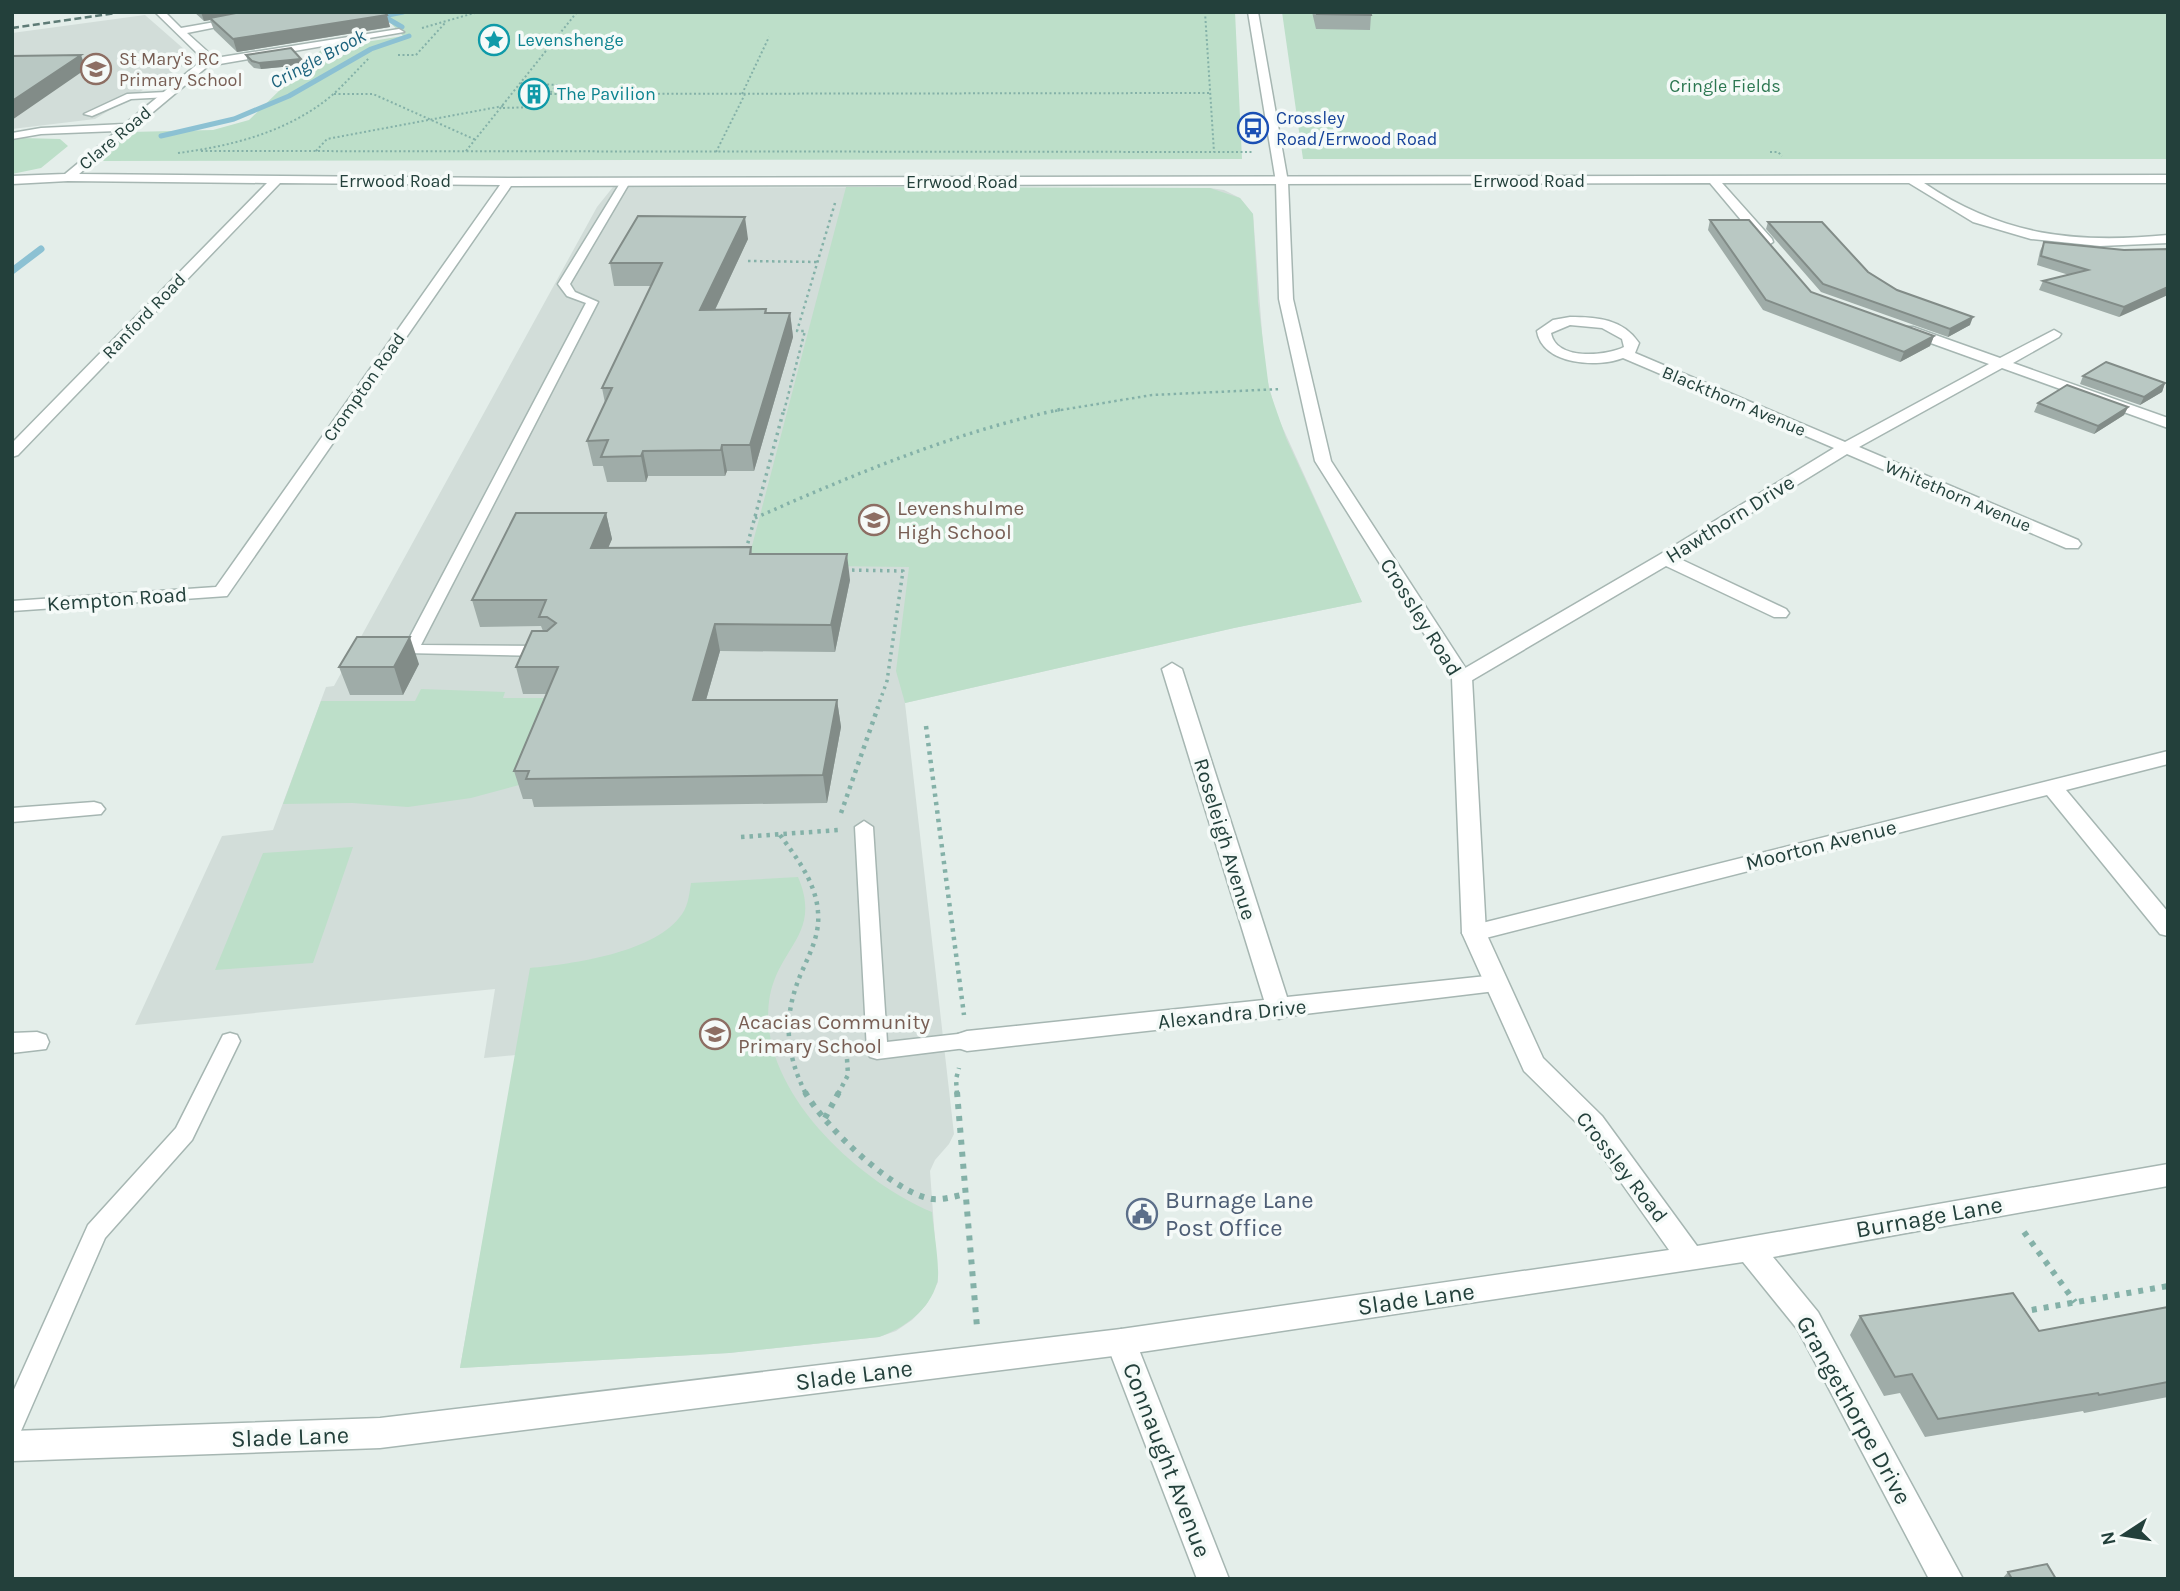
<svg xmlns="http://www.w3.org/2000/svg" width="2180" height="1591" font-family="Karla,sans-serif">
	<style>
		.built { fill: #d2ddd9 }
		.green { fill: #bddfc9 }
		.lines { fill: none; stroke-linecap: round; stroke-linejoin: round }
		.stream-far1 { stroke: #8cc1d3; stroke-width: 5 }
		.stream { stroke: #8cc1d3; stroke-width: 7 }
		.service-casing { stroke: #a6b6b2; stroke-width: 3 }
		.minor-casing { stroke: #a6b6b2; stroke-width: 3 }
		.tertiary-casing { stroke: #a6b6b2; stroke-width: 3 }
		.path-far4 { stroke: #84b1a8; stroke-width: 2; stroke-dasharray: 2 2.5; stroke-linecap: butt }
		.path-far3 { stroke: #84b1a8; stroke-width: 2.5; stroke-dasharray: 2.5 3.5; stroke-linecap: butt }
		.path-far2 { stroke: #84b1a8; stroke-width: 3.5; stroke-dasharray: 2.5 4.5; stroke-linecap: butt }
		.path-far1 { stroke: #84b1a8; stroke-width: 4.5; stroke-dasharray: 3.5 5; stroke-linecap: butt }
		.path { stroke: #84b1a8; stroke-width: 6; stroke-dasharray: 5 7; stroke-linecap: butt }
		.service { fill: #fff; fill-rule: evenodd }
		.minor { fill: #fff; fill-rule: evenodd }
		.tertiary { fill: #fff; fill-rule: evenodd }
		.rail { stroke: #5e7b76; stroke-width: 2.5; stroke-dasharray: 7 3.5; stroke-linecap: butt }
		.wall { fill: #9faca8 }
		.shaded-wall { fill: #828c88 }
		.building { fill: #b9c8c3; stroke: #828c88; stroke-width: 2 }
		.labels { text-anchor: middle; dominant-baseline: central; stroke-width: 7; stroke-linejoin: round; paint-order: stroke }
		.far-culture-label { font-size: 18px; fill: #0d838f; stroke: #f5faf8; text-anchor: start }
		.far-education-label { font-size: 18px; fill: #785e54; stroke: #f5faf8; text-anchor: start }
		.far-park-label { font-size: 18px; fill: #2c7751; stroke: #f5faf8 }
		.far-transit-label { font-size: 18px; fill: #164399; stroke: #f5faf8; text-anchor: start }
		.far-street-label { font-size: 18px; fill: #23403b; stroke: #f5faf8 }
		.far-water-label { font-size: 19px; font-style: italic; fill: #1c637d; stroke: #f5faf8 }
		.education-label { font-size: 21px; fill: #785e54; stroke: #f5faf8; text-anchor: start }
		.street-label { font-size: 21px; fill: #23403b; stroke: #f5faf8 }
		.near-service-label { font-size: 24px; fill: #4e5e75; stroke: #f5faf8; text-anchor: start }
		.near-street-label { font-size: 24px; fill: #23403b; stroke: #f5faf8 }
	</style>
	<rect width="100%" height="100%" fill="#e4eeea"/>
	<path class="built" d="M 145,15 L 185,50 L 188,57 L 186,64 L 95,119 L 12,129 L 12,33 Z
		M 613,187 L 1210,188 L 1224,190 L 1240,198 L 1253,214 L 1265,371 L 1276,413 L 1362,602 L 1234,628 L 905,703 L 954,1134 L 949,1144 L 935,1160 L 930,1171 L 938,1282 L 926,1305 L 912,1320 L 896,1331 L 879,1337 L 729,1353 L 460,1368 L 516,1055 L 484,1058 L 495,989 L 135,1025 L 222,836 L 273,830 L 326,687 L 334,686 L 597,207 Z"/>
	<path class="green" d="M 392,12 L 1235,12 L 1242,159 L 99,161 L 130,132 L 213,130 L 249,120 L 322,49 L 403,36 L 382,14 Z
		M 1282,12 L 2168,12 L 2168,159 L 1303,159 Z
		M 22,138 L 60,139 L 68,146 L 41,168 L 12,174 L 12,140 Z
		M 846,187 L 1210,188 L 1240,198 L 1253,214 L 1258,302 L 1269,389 L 1286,438 L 1362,602 L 1234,628 L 905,703 L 896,671 L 909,567 L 747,565 Z
		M 421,689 L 505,692 L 503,698 L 555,698 L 519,785 L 471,798 L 408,807 L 352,803 L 283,804 L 321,701 L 415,701 Z
		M 353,847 L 313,963 L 215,970 L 263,853 Z
		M 798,877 C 822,933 780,946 770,995 C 753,1086 857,1181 932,1212 C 933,1227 941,1271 937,1283 C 929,1311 904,1328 879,1337 L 729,1353 L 460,1368 L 530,968 C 572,964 651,953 679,918 C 688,908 689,896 691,883 Z"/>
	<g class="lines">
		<path class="stream-far1" d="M 402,27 L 383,16 L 403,12
			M 161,136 L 234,119 L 289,96 L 371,49 L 409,36"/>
		<path class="stream" d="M 12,271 L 41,249"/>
		<g class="service-casing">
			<path id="service" d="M 166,92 L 169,93 L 169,97 L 131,99 L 92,116 L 84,114 L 127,94 Z
				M 622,180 L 630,182 L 570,284 L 575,292 L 598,302 L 421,645 L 545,646 L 553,651 L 545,656 L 405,653 L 403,650 L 586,303 L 567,296 L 558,284 Z
				M 864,821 L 873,827 L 887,1042 L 967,1033 L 974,1035 L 977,1041 L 974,1047 L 877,1059 L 870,1057 L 867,1051 L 855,827 Z
				M 230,1033 L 237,1035 L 240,1041 L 192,1140 L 105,1238 L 21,1431 L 12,1435 L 12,1394 L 88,1225 L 176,1128 L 223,1035 Z"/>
		</g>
		<g class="minor-casing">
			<path id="minor" d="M 155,12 L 165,12 L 181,28 L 271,12 L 293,12 L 187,33 L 207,51 L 209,59 L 399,29 L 404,32 L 208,66 L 79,174 L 508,178 L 2168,175 L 2168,183 L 1924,183 C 2002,236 2076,244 2168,235 L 2168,243 L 2100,246 L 2031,239 L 1973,222 L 1909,183 L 1722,183 L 1772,239 L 1773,242 L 1767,246 L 1762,245 L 1710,183 L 511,186 L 227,596 L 12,611 L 12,601 L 216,587 L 500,185 L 280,183 L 18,455 L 12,457 L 12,443 L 267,183 L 68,181 L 12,184 L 12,176 L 65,174 L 117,131 L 41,134 L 12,139 L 12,133 L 41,128 L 125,124 L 200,62 L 198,54 Z
				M 1570,317 C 1597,317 1623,319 1639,343 L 1635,353 L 1845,442 L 1989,364 L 1903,333 L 1903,327 L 1913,327 L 2000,358 L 2054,330 L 2061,334 L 2059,337 L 2013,363 L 2168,418 L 2168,428 L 2002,368 L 1859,447 L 2078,540 L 2081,544 L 2078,548 L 2066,548 L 1847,454 L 1678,558 L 1786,609 L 1789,613 L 1786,617 L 1774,617 L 1666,566 L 1469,682 L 1455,682 L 1452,678 L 1455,674 L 1659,555 L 1834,448 L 1623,358 C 1598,368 1542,365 1537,331 L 1553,320 ZM 1570,325 L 1602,328 L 1622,339 L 1624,347 C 1606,356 1556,361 1551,333 Z
				M 1172,663 L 1182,669 L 1287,997 L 1496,975 L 1504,978 L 1508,984 L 1504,990 L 1288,1016 L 1279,1019 L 1273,1017 L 967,1051 L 958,1048 L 955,1041 L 958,1034 L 967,1031 L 1264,1000 L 1162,669 Z
				M 2168,751 L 2168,764 L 2066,790 L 2168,912 L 2168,936 L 2160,934 L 2047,795 L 1474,941 L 1466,939 L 1462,933 L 1466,927 L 1474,925 Z
				M 94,802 L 101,804 L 105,809 L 101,814 L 12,822 L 12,808 Z
				M 37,1032 L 46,1035 L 49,1042 L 46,1049 L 12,1053 L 12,1033 Z
				M 1121,1329 L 1131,1333 L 1136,1342 L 1229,1579 L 1197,1579 L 1106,1342 L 1111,1333 Z"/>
		</g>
		<g class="tertiary-casing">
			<path id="tertiary" d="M 1248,12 L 1258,12 L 1288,182 L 1293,299 L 1331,461 L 1472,678 L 1486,933 L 1543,1058 L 1602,1116 L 1697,1246 L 2168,1164 L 2168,1186 L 1773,1257 L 1818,1312 L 1963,1579 L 1929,1579 L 1798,1330 L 1743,1262 L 1121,1355 L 380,1448 L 12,1461 L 12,1431 L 380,1418 L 1121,1329 L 1669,1250 L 1584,1130 L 1524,1071 L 1462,933 L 1452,678 L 1315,461 L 1279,299 L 1276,182 Z"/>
		</g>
		<path class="path-far4" d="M 1205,12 L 1214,152
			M 422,28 L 478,12
			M 398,55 L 416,55 L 445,23
			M 334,94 L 373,94 L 476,140
			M 550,94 L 1211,93
			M 742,94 L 769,37
			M 503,108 L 538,107 L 557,85 L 521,83
			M 201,151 L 1253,152
			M 316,151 L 327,139 L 503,106
			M 466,151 L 577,12
			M 716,152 L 745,94
			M 1770,152 L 1778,152 L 1782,156
			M 178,153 C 232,146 287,132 330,97 C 344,85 356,71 369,58"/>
		<path class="path-far3" d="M 748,261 L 818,262
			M 784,411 L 805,331 L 797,331 L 835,203
			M 1055,411 L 1152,395 L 1281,389"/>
		<path class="path-far2" d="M 755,518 C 855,474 955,432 1062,409
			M 746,550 L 784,409
			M 845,570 L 903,571 L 887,681 L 877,709"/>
		<path class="path-far1" d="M 926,726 L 964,1015
			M 841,813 L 878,707
			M 780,835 C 797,858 816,883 818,912 C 820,933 811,951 803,969 C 783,1013 784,1051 806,1094
			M 741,837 L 839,830
			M 838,1094 L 848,1075 L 847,1059
			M 957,1094 L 956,1079 L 959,1068"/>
		<path class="path" d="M 805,1092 C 823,1125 895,1195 933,1199 C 944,1200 955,1196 966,1194
			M 957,1092 L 977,1327
			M 825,1118 L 839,1092
			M 2024,1232 L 2075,1302
			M 2020,1312 L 2168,1286"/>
		<use href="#service" class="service"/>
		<use href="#minor" class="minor"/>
		<use href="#tertiary" class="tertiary"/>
		<path class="rail" d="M 12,28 L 122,12"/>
	</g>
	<path class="wall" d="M 194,12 L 385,12 L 390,27 L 237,52 L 214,30 L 210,20 L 204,21 Z
		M 1312,12 L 1370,12 L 1371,15 L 1370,30 L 1316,29 Z
		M 246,55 L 303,65 L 261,69 L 254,68 L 248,62 Z
		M 1710,220 L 1811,292 L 1934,336 L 1930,346 L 1900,362 L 1763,310 L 1708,230 Z
		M 1768,222 L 1868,272 L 1897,290 L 1970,325 L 1948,337 L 1821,292 L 1766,229 Z
		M 748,239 L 715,310 L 766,309 L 767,313 L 790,313 L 793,337 L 754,471 L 727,471 L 725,476 L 648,476 L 646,482 L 607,482 L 603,466 L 593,466 L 587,441 L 605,403 L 602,388 L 651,286 L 614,286 L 610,263 Z
		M 2044,242 L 2124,250 L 2168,249 L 2119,317 L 2039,290 L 2043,281 L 2069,275 L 2037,265 L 2040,251 Z
		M 2083,376 L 2165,383 L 2162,392 L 2140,405 L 2080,384 Z
		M 2038,403 L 2128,407 L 2124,415 L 2094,434 L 2034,412 Z
		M 606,513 L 612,539 L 608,548 L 751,547 L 752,554 L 850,580 L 835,652 L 720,651 L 706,700 L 837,700 L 841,727 L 827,803 L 534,807 L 532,799 L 523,799 L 514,771 L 547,694 L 523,694 L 516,667 L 543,631 L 541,626 L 480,627 L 472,600 Z
		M 419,664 L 403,695 L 350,695 L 339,667 Z
		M 2168,1307 L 2168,1397 L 2084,1413 L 2083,1411 L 1925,1437 L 1900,1393 L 1884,1396 L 1850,1335 L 1860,1316 L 2039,1331 Z
		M 2008,1572 L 2056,1579 L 2002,1579 Z"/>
	<path class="shaded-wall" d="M 201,12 L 255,12 L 210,18 L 210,20 L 204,21 Z
		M 387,15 L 390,27 L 237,52 L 233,39 Z
		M 81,55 L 86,69 L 12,120 L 12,101 Z
		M 301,59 L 303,65 L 261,69 L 259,63 Z
		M 745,217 L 748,239 L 704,333 L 700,310 Z
		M 2168,287 L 2168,295 L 2119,317 L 2124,307 Z
		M 790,313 L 793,337 L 754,471 L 750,445 Z
		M 1973,317 L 1970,325 L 1948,337 L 1950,329 Z
		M 1934,336 L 1930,346 L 1900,362 L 1904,352 Z
		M 2165,383 L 2162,392 L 2140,405 L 2144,397 Z
		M 2128,407 L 2124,415 L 2094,434 L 2098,426 Z
		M 722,445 L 727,471 L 725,476 L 721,450 Z
		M 643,451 L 648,476 L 646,482 L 641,456 Z
		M 606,513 L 612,539 L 597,574 L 591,548 Z
		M 847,554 L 850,580 L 835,652 L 831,625 Z
		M 715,624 L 720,651 L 698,728 L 693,700 Z
		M 410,637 L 419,664 L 403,695 L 394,667 Z
		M 837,700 L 841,727 L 827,803 L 823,775 Z"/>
	<path class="building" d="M 241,12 L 385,12 L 387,15 L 233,39 L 210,18 Z
		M 1317,12 L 1370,12 L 1371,15 L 1317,14 Z
		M 291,48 L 301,59 L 259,63 L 252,61 L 246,55 Z
		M 81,55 L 12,101 L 12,56 Z
		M 638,216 L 745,217 L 700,310 L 766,309 L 765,313 L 790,313 L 750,445 L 722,445 L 721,450 L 643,451 L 641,456 L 601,457 L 608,440 L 587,441 L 612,388 L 602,388 L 662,263 L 610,263 Z
		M 1710,220 L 1749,220 L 1811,292 L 1934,336 L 1904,352 L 1766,300 Z
		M 1768,222 L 1822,222 L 1868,272 L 1897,290 L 1973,317 L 1950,329 L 1823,284 Z
		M 2044,242 L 2124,250 L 2168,249 L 2168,287 L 2124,307 L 2043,281 L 2088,270 L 2041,256 Z
		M 2106,362 L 2165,383 L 2144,397 L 2083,376 Z
		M 2067,385 L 2128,407 L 2098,426 L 2038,403 Z
		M 516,513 L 606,513 L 591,548 L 751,547 L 750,554 L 847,554 L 831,625 L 715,624 L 693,700 L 837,700 L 823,775 L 526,779 L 529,771 L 514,771 L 558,667 L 516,667 L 532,631 L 547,631 L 556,623 L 547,617 L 539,617 L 546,600 L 472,600 Z
		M 357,637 L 410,637 L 394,667 L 339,667 Z
		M 2013,1293 L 2039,1331 L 2168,1307 L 2168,1382 L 2099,1395 L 2098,1393 L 1938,1419 L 1912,1374 L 1895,1377 L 1860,1316 Z
		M 2047,1564 L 2056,1579 L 2012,1579 L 2008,1572 Z"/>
	<defs>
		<g id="sight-ring" transform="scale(1.575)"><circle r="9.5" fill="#f5faf8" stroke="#0f9aa8" stroke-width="1.5"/><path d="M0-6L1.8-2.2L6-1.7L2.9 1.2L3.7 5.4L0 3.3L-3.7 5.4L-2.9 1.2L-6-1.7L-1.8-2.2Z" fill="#0f9aa8"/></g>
		<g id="school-ring" transform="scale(1.575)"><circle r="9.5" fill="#f5faf8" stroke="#8d6e63" stroke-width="1.5"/><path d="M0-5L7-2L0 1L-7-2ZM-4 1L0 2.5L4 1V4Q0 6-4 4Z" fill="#8d6e63"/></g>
		<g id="building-ring" transform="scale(1.575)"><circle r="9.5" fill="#f5faf8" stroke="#0f9aa8" stroke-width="1.5"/><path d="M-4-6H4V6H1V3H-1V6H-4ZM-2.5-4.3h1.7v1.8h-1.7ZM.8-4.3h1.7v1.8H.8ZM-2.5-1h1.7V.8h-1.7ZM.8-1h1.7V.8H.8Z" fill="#0f9aa8"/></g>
		<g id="bus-ring" transform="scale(1.575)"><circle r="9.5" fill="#f5faf8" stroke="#1a4fb4" stroke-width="1.5"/><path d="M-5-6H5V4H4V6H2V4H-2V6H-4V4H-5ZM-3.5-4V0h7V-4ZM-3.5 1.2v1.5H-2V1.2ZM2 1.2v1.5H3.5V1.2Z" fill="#1a4fb4"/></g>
		<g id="civic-ring" transform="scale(1.575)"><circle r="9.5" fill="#f5faf8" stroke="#5c6f8a" stroke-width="1.5"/><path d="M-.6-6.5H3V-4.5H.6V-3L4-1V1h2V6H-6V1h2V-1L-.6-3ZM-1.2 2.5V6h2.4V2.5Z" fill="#5c6f8a"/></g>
	</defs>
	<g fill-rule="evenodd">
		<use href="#sight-ring" x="494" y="40"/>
		<use href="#school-ring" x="96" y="69"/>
		<use href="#building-ring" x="534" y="94"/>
		<use href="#bus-ring" x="1253" y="128"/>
		<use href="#school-ring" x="874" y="520"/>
		<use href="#school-ring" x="715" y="1034"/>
		<use href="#civic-ring" x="1142" y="1214"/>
	</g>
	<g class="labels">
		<g class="far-culture-label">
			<text x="517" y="40">Levenshenge</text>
			<text x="557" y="94">The Pavilion</text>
		</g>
		<g class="far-education-label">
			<text x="119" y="59">St Mary's RC<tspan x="119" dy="21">Primary School</tspan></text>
		</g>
		<g class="far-park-label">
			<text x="1725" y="86">Cringle Fields</text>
		</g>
		<g class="far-transit-label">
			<text x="1276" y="118">Crossley<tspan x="1276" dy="21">Road/Errwood Road</tspan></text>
		</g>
		<g class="far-street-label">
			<text transform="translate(115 138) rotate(-40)">Clare Road</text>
			<text x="395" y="181">Errwood Road</text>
			<text x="1529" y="181">Errwood Road</text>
			<text x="962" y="182">Errwood Road</text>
			<text transform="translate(144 316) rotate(-46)">Ranford Road</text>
			<text transform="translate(364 387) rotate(-55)">Crompton Road</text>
			<text transform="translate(1734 401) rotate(23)">Blackthorn Avenue</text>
			<text transform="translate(1958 496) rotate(23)">Whitethorn Avenue</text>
		</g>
		<g class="far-water-label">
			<text transform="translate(318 59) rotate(-28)">Cringle Brook</text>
		</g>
		<g class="education-label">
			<text x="897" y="508">Levenshulme<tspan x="897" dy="24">High School</tspan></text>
			<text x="738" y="1022">Acacias Community<tspan x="738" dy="24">Primary School</tspan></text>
		</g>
		<g class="street-label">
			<text transform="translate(1730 519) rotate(-32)">Hawthorn Drive</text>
			<text transform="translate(117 599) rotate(-4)">Kempton Road</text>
			<text transform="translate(1421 617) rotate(58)">Crossley Road</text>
			<text transform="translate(1225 839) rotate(73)">Roseleigh Avenue</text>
			<text transform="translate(1821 845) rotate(-14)">Moorton Avenue</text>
			<text transform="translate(1232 1014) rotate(-6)">Alexandra Drive</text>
			<text transform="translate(1622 1167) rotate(52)">Crossley Road</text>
		</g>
		<g class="near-service-label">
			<text x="1165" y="1200">Burnage Lane<tspan x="1165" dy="28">Post Office</tspan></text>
		</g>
		<g class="near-street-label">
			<text transform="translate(1929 1217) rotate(-10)">Burnage Lane</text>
			<text transform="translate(1416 1299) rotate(-8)">Slade Lane</text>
			<text transform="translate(854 1375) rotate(-7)">Slade Lane</text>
			<text transform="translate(1854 1410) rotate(61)">Grangethorpe Drive</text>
			<text transform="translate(290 1437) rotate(-2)">Slade Lane</text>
			<text transform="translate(1167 1460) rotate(69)">Connaught Avenue</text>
		</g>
	</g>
	<rect width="2180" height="1591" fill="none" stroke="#23403b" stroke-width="28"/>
	<g transform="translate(2124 1535) rotate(258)" stroke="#f5faf8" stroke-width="5" paint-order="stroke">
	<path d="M0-5L12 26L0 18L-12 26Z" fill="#23403b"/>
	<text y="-10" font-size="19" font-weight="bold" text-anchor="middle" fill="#23403b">N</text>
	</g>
</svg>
